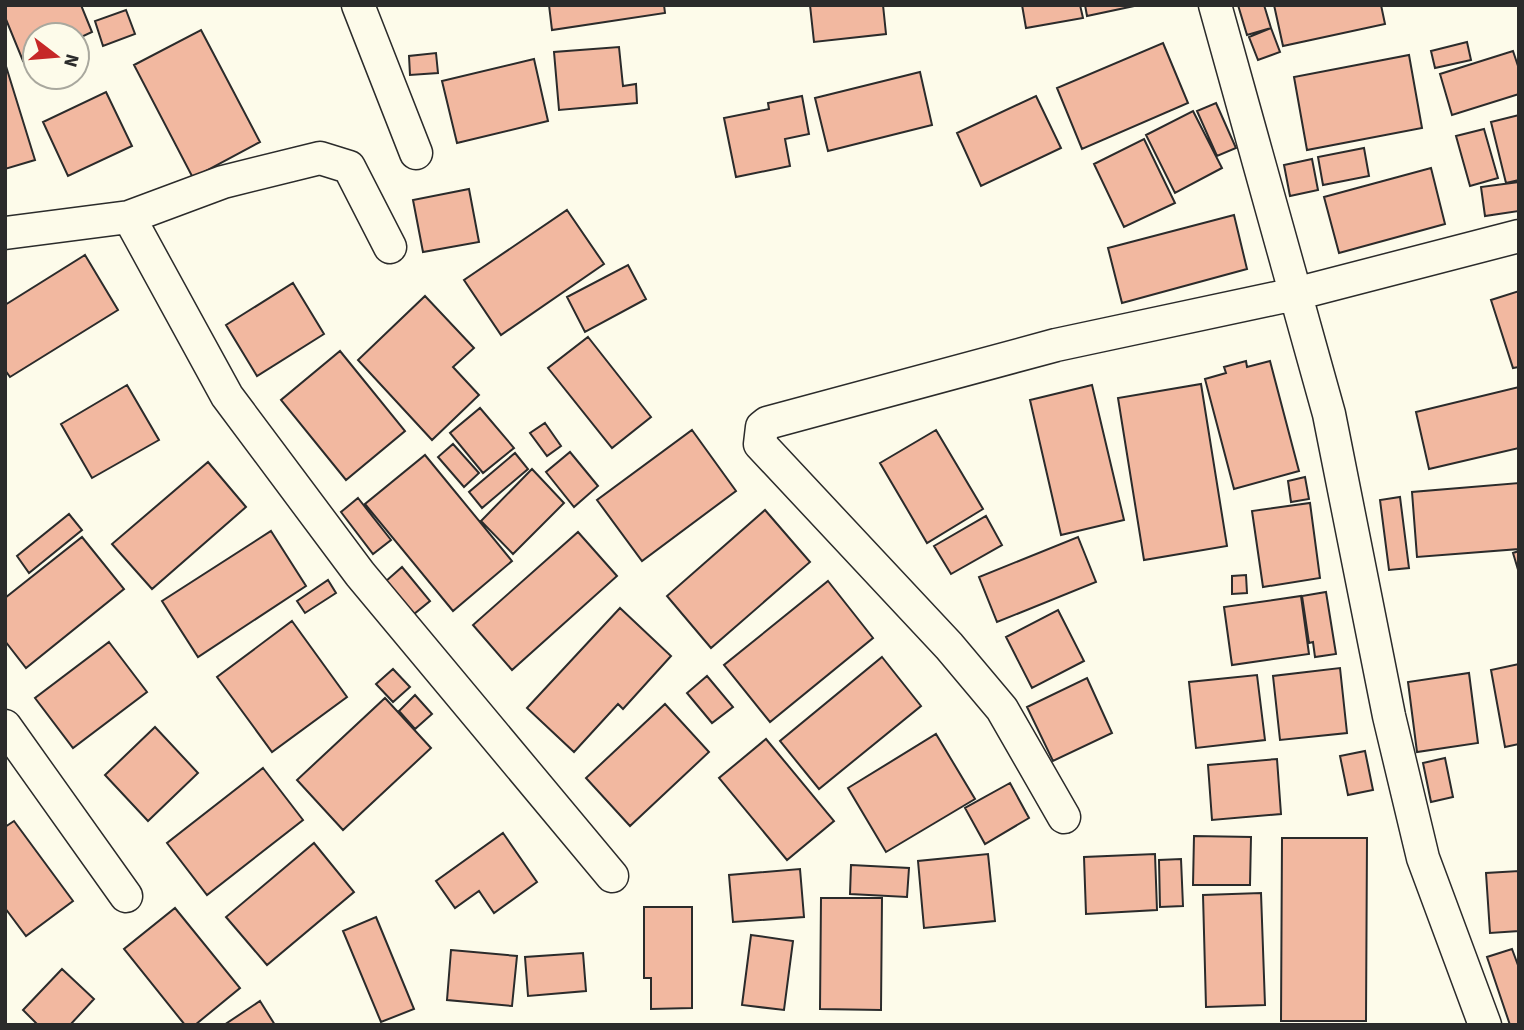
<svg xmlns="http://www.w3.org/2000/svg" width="1524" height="1030" font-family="'Source Sans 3',sans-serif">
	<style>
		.building { fill: #f2b8a0; stroke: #2b2b2b; stroke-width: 2 }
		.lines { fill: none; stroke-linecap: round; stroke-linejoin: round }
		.minor-casing { stroke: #2b2b2b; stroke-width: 35 }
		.minor { stroke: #fdfbea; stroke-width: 32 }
	</style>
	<rect width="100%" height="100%" fill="#fdfbea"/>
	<path class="building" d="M 5,5 L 81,5 L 92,32 L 77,39 L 77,35 L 35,35 L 35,56 L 23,61 L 5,17 Z
		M 549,5 L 664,5 L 665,13 L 552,30 Z
		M 810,5 L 883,5 L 886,34 L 814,42 Z
		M 1022,5 L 1080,5 L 1083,18 L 1026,28 Z
		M 1085,5 L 1139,5 L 1087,16 Z
		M 1238,5 L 1264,5 L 1271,28 L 1247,35 Z
		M 1274,5 L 1381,5 L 1385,24 L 1283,46 Z
		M 126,10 L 135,34 L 103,46 L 95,21 Z
		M 1271,28 L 1280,52 L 1258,60 L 1249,37 Z
		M 201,30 L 260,142 L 193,178 L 134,65 Z
		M 1467,42 L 1471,60 L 1435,68 L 1431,51 Z
		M 1163,43 L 1188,103 L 1082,149 L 1057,88 Z
		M 619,47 L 623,86 L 636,84 L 637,103 L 559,110 L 554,52 Z
		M 1513,51 L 1519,69 L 1519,94 L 1452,115 L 1440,74 Z
		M 436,53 L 438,73 L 410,75 L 409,56 Z
		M 1409,55 L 1422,128 L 1307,150 L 1294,77 Z
		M 534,59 L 548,121 L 457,143 L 442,81 Z
		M 5,63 L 35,160 L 5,169 Z
		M 920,72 L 932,125 L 828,151 L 815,98 Z
		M 106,92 L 132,146 L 68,176 L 43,122 Z
		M 802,96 L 809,134 L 785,139 L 790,166 L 736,177 L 724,118 L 769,109 L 768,103 Z
		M 1036,96 L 1061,148 L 981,186 L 957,133 Z
		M 1216,103 L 1236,148 L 1217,156 L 1197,111 Z
		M 1193,111 L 1222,168 L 1175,193 L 1146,135 Z
		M 1519,115 L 1519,180 L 1506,183 L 1491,122 Z
		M 1484,129 L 1498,178 L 1470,186 L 1456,136 Z
		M 1144,139 L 1175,203 L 1124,227 L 1094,164 Z
		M 1364,148 L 1369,176 L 1323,185 L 1318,157 Z
		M 1312,159 L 1318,190 L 1290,196 L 1284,165 Z
		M 1431,168 L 1445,224 L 1339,253 L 1324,197 Z
		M 1519,182 L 1519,211 L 1485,216 L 1481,187 Z
		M 469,189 L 479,242 L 423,252 L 413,200 Z
		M 567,210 L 604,264 L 501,335 L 464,280 Z
		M 1234,215 L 1247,269 L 1122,303 L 1108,248 Z
		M 85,255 L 118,310 L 10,377 L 5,370 L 5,305 Z
		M 628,265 L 646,299 L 585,332 L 567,297 Z
		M 293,283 L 324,334 L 257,376 L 226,325 Z
		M 1519,291 L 1519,367 L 1513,368 L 1491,300 Z
		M 425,296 L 474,348 L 453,367 L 479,395 L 432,440 L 358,360 Z
		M 588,337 L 651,417 L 612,448 L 548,368 Z
		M 340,351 L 405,431 L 346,480 L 281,400 Z
		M 1246,361 L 1247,367 L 1270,361 L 1299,471 L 1234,489 L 1205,379 L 1226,373 L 1224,367 Z
		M 1201,384 L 1227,546 L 1144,560 L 1118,398 Z
		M 127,385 L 159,440 L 92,478 L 61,424 Z
		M 1092,385 L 1124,520 L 1061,535 L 1030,400 Z
		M 1519,387 L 1519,448 L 1429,469 L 1416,412 Z
		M 480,408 L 514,448 L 483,473 L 450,433 Z
		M 545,423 L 561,446 L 547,456 L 530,433 Z
		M 692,430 L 736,491 L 642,561 L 597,500 Z
		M 936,430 L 983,509 L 927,543 L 880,463 Z
		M 453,444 L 479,473 L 464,487 L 438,457 Z
		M 570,452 L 598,486 L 574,507 L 546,472 Z
		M 515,453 L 528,469 L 482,508 L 469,492 Z
		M 425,455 L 512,561 L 453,611 L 365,504 Z
		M 208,462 L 246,507 L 152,589 L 112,544 Z
		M 532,469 L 564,503 L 513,554 L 481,521 Z
		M 1305,477 L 1309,499 L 1291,502 L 1288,481 Z
		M 1519,483 L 1519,549 L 1417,557 L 1412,492 Z
		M 1400,497 L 1409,568 L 1389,570 L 1380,500 Z
		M 358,498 L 391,540 L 373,554 L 341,512 Z
		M 1310,503 L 1320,578 L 1263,587 L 1252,511 Z
		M 765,510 L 810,562 L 711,648 L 667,596 Z
		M 69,514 L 82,530 L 29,573 L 17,556 Z
		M 986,516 L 1002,545 L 951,574 L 934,546 Z
		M 271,531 L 306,586 L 198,657 L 162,601 Z
		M 578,532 L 617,576 L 512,670 L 473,625 Z
		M 82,537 L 124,589 L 26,668 L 5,641 L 5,598 Z
		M 1078,537 L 1096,582 L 997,622 L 979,577 Z
		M 1519,551 L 1519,573 L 1513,553 Z
		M 402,567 L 430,601 L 414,614 L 386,581 Z
		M 1246,575 L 1247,593 L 1232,594 L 1232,576 Z
		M 328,580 L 336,593 L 305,613 L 297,601 Z
		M 828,581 L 873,638 L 770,722 L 724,665 Z
		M 1326,592 L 1336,654 L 1315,657 L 1313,642 L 1309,643 L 1302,596 Z
		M 1301,596 L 1309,654 L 1232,665 L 1224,607 Z
		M 620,608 L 671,656 L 623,709 L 618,704 L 574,752 L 527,708 Z
		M 1058,610 L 1084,661 L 1032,688 L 1006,637 Z
		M 292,621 L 347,697 L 272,752 L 217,677 Z
		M 109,642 L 147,692 L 73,748 L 35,698 Z
		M 882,657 L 921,706 L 819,789 L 780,741 Z
		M 1519,664 L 1519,744 L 1505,747 L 1491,670 Z
		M 1340,668 L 1347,733 L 1280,740 L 1273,676 Z
		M 393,669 L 410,687 L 393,702 L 376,684 Z
		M 1469,673 L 1478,743 L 1417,752 L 1408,682 Z
		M 1257,675 L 1265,740 L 1196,748 L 1189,682 Z
		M 707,676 L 733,707 L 712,723 L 687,693 Z
		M 1087,678 L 1112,733 L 1053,761 L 1027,707 Z
		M 415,695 L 432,714 L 415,729 L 399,711 Z
		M 385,698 L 431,748 L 343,830 L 297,780 Z
		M 665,704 L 709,752 L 630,826 L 586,778 Z
		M 155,727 L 198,773 L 148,821 L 105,775 Z
		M 936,734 L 975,799 L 886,852 L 848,788 Z
		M 766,739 L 834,821 L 787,860 L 719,778 Z
		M 1365,751 L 1373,790 L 1348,795 L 1340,756 Z
		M 1445,758 L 1453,797 L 1431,802 L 1423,763 Z
		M 1277,759 L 1281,814 L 1212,820 L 1208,765 Z
		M 263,768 L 303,820 L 207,895 L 167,843 Z
		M 1010,783 L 1029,818 L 985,844 L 965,808 Z
		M 14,821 L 73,901 L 26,936 L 5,908 L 5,827 Z
		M 503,833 L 537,882 L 494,913 L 479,891 L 455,908 L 436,881 Z
		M 1194,836 L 1251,837 L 1250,885 L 1193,885 Z
		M 1282,838 L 1367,838 L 1366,1021 L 1281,1021 Z
		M 314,843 L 354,892 L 267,965 L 226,917 Z
		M 988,854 L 995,921 L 924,928 L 918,861 Z
		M 1155,854 L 1157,910 L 1086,914 L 1084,857 Z
		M 1181,859 L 1183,906 L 1160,907 L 1159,860 Z
		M 851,865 L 909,868 L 907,897 L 850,894 Z
		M 800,869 L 804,917 L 733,922 L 729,875 Z
		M 1519,871 L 1519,931 L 1490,933 L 1486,873 Z
		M 1261,893 L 1265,1005 L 1206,1007 L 1203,895 Z
		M 821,898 L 882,898 L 881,1010 L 820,1009 Z
		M 644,907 L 692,907 L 692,1008 L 651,1009 L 651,978 L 644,978 Z
		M 175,908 L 240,988 L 195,1025 L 185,1025 L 124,949 Z
		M 376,917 L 414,1009 L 381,1022 L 343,931 Z
		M 751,935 L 793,941 L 784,1010 L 742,1005 Z
		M 1512,949 L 1519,968 L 1519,1025 L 1510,1025 L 1487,957 Z
		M 451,950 L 517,956 L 512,1006 L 447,1000 Z
		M 583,953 L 586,991 L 528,996 L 525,957 Z
		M 62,969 L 94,999 L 70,1025 L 38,1025 L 23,1010 Z
		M 260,1001 L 275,1025 L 224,1025 Z"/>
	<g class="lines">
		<g class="minor-casing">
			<path id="minor" d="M 358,5 L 416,153
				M 1215,5 L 1329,414 L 1389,716 L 1423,858 L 1485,1025
				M 129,217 L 227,396 L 360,574 L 612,876
				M 5,233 L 129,217 L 223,182 L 320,158 L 349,167 L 390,247
				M 5,726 L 126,896
				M 1064,817 L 1002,709 L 949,646 L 760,444 L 762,427 L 767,423 L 1056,345 L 1295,294 L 1519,236"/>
		</g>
		<use href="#minor" class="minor"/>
	</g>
	<rect width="1524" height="1030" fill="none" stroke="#2b2b2b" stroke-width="14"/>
	<g transform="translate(56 56) rotate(106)"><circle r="33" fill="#fdfbea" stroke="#a9a89e" stroke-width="2"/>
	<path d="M0-5L12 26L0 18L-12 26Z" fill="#c62828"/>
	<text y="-10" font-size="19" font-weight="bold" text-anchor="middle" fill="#2b2b2b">N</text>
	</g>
</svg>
